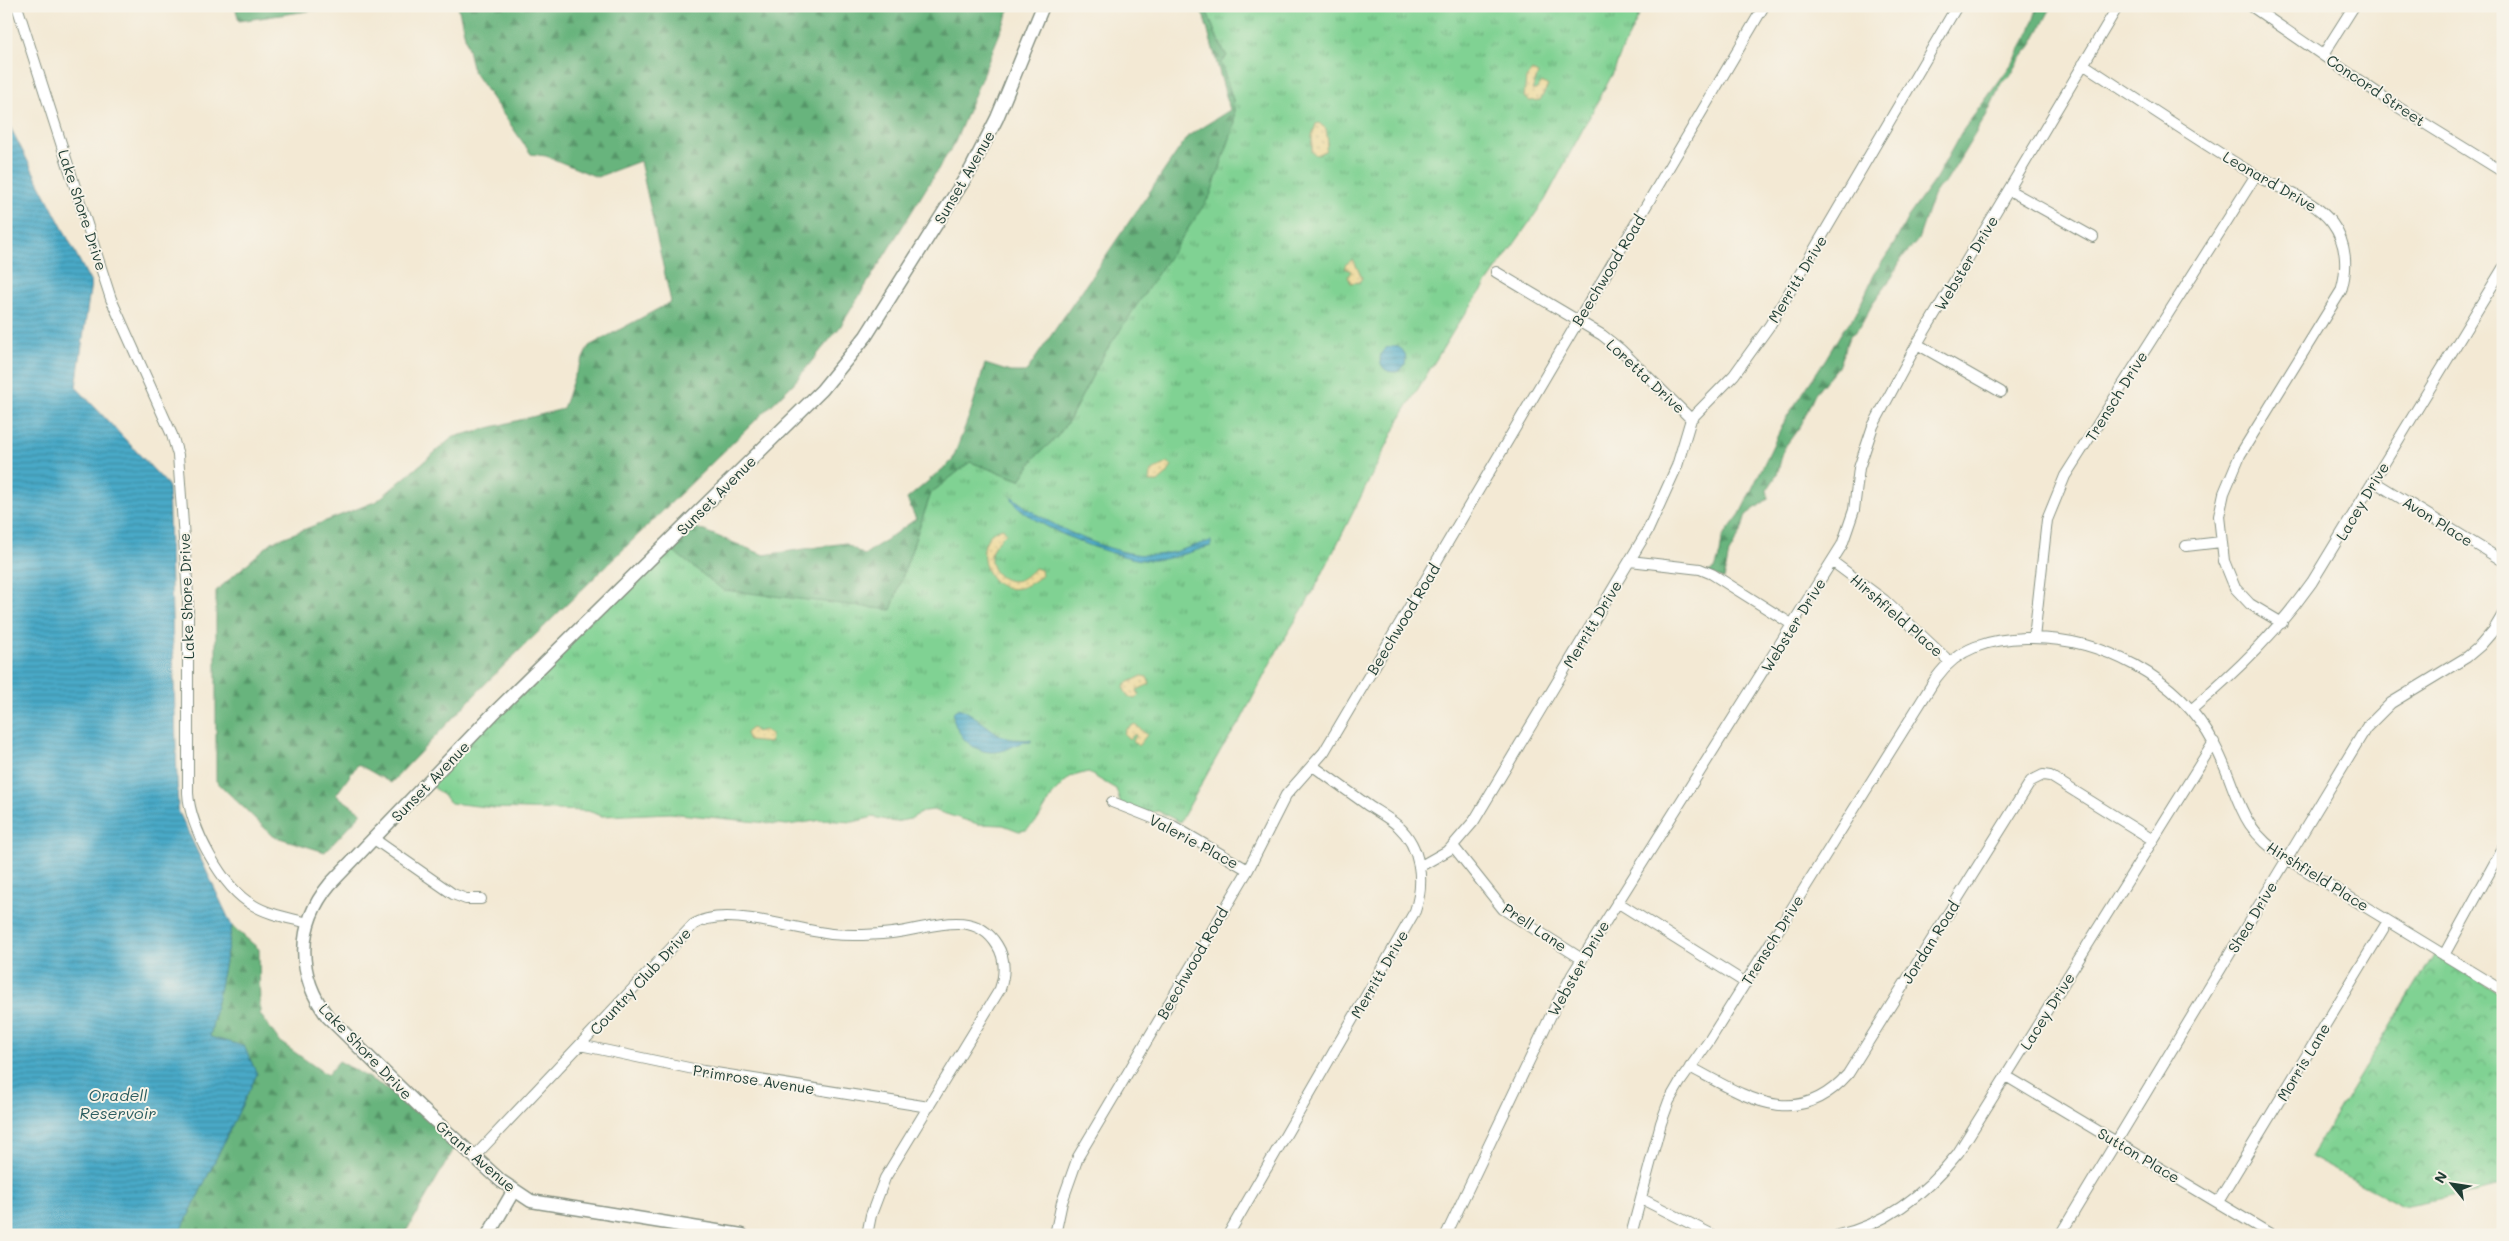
<svg xmlns="http://www.w3.org/2000/svg" width="2509" height="1241" font-family="Mali,sans-serif">
	<style>
		.grass { fill: url(#grass-tufts); stroke: #508864 }
		.forest { fill: url(#forest-firs); stroke: #447858 }
		.sand { fill: url(#sand-dots); stroke: #868c69 }
		.park { fill: url(#park-crowns); stroke: #508864 }
		.water { fill: url(#water-rules); stroke: #34737e }
		.lines { fill: none; stroke-linecap: round; stroke-linejoin: round }
		.minor-casing { stroke: #899384; stroke-width: 12 }
		.tertiary-casing { stroke: #899384; stroke-width: 15 }
		.minor { stroke: #fff; stroke-width: 10 }
		.tertiary { stroke: #fff; stroke-width: 12 }
		.labels { text-anchor: middle; dominant-baseline: central; stroke-width: 4; stroke-linejoin: round; paint-order: stroke }
		.street-label { font-size: 15px; fill: #1f3d34; stroke: #f7f3e8 }
		.water-label { font-size: 16px; font-style: italic; fill: #2b5d60; stroke: #f7f3e8 }
	</style>
	<defs>
		<pattern id="grass-tufts" width="24" height="20" patternUnits="userSpaceOnUse" patternTransform="scale(1.25)"><rect width="24" height="20" fill="#80d293"/><path d="M3 7l-1-3M5 7V3M7 7l1-3M15 17l-1-3M17 17v-4M19 17l1-3" fill="none" stroke="#68ac79"/></pattern>
		<pattern id="forest-firs" width="22" height="20" patternUnits="userSpaceOnUse" patternTransform="scale(1.25)"><rect width="22" height="20" fill="#68b47d"/><path d="M5 1l3.5 6h-7zM16 11l3.5 6h-7z" fill="#559467"/></pattern>
		<pattern id="sand-dots" width="8" height="8" patternUnits="userSpaceOnUse" patternTransform="scale(1.25)"><rect width="8" height="8" fill="#eeda9e"/><path d="M2 2h.1M6 6h.1" fill="none" stroke="#ccbc89" stroke-width="1.8" stroke-linecap="round"/></pattern>
		<pattern id="park-crowns" width="20" height="18" patternUnits="userSpaceOnUse" patternTransform="scale(1.25)"><rect width="20" height="18" fill="#80d293"/><path d="M2 6a3 3 0 1 1 6 0M12 15a3 3 0 1 1 6 0" fill="none" stroke="#68ac79"/></pattern>
		<pattern id="water-rules" width="6" height="5" patternUnits="userSpaceOnUse" patternTransform="scale(1.25)"><rect width="6" height="5" fill="#48a9c7"/><path d="M0 2.5h6" fill="none" stroke="#3b8ba2"/></pattern>
	</defs>
	<rect width="100%" height="100%" fill="#f7f3e8"/>
	<filter id="ink" filterUnits="userSpaceOnUse"><feTurbulence type="fractalNoise" baseFrequency=".02" numOctaves="2"/><feDisplacementMap in="SourceGraphic" scale="10" xChannelSelector="R" yChannelSelector="G"/><feConvolveMatrix kernelMatrix="1 2 1 2 8 2 1 2 1" color-interpolation-filters="sRGB"/></filter>
	<filter id="wash" filterUnits="userSpaceOnUse"><feTurbulence type="fractalNoise" baseFrequency=".0096" numOctaves="4" result="noise"/><feDisplacementMap in="SourceGraphic" scale="20" xChannelSelector="R" yChannelSelector="G"/><feGaussianBlur stdDeviation="1.12" result="paint"/><feColorMatrix in="noise" values="0 0 0 0 0 0 0 0 0 0 0 0 0 0 0 0 0 1.4 0 .05"/><feComposite in="paint" operator="in"/></filter>
	<g filter="url(#wash)">
		<rect width="100%" height="100%" fill="#f3e9d4"/>
		<path class="grass" d="M 1204,6 L 1644,6 L 1623,48 L 1613,73 L 1545,200 L 1456,327 L 1403,413 L 1313,592 L 1278,649 L 1241,720 L 1222,748 L 1180,822 L 1158,811 L 1142,814 L 1121,805 L 1116,789 L 1087,772 L 1070,777 L 1054,793 L 1037,821 L 1026,830 L 1019,831 L 1003,825 L 978,824 L 933,810 L 924,811 L 910,819 L 895,822 L 873,817 L 853,822 L 822,820 L 787,825 L 670,813 L 602,816 L 588,811 L 495,808 L 451,803 L 428,782 L 665,545 L 683,557 L 891,610 L 931,493 L 970,462 L 1020,480 L 1036,456 L 1057,437 L 1069,420 L 1104,354 L 1227,143 L 1235,124 L 1233,100 L 1221,63 L 1227,56 C 1216,41 1213,23 1204,6 Z"/>
		<path class="forest" d="M 235,6 L 343,6 L 239,21 Z
			M 458,6 L 1011,6 L 955,142 L 840,327 L 793,384 L 486,683 L 391,783 L 358,764 L 336,795 L 362,813 L 325,852 L 273,836 L 216,781 L 216,591 L 272,542 L 377,501 L 453,437 L 563,409 L 574,377 L 589,346 L 671,302 L 640,161 L 597,177 L 546,156 L 531,154 L 473,71 Z
			M 1197,6 L 1204,6 C 1213,23 1216,41 1227,56 L 1221,63 L 1233,100 L 1235,124 L 1210,196 L 1104,354 L 1069,420 L 1057,437 L 1036,456 L 1020,480 L 970,462 L 931,493 L 891,610 L 723,590 L 665,545 L 687,524 L 764,555 L 845,543 L 864,555 L 916,519 L 907,499 L 952,461 L 971,411 L 985,364 L 1010,372 L 1026,372 L 1188,136 L 1230,110 L 1204,17 Z
			M 2038,6 L 2052,6 L 2031,46 L 2020,59 L 2010,77 L 2002,82 L 1986,116 L 1946,182 L 1939,187 L 1933,196 L 1918,240 L 1900,261 L 1892,277 L 1874,301 L 1860,327 L 1849,337 L 1838,367 L 1815,394 L 1801,425 L 1784,448 L 1777,475 L 1767,490 L 1768,499 L 1746,515 L 1741,532 L 1729,553 L 1724,579 L 1708,572 L 1715,569 L 1720,554 L 1722,538 L 1740,514 L 1786,418 L 1825,360 L 1843,330 L 1856,314 L 1875,273 L 1894,244 L 1908,217 L 1936,178 L 1961,133 L 2013,62 L 2030,31 Z
			M 232,926 L 259,949 L 260,1014 L 280,1042 L 327,1075 L 339,1061 L 421,1108 L 458,1142 L 404,1235 L 179,1235 L 257,1074 L 244,1046 L 210,1037 Z"/>
		<path class="sand" d="M 1532,71 L 1538,74 L 1532,90 L 1536,90 L 1542,82 L 1548,86 L 1540,100 L 1530,101 L 1524,97 L 1526,78 Z
			M 1319,123 L 1326,129 L 1328,142 L 1325,151 L 1316,155 L 1312,152 L 1312,136 L 1316,124 Z
			M 1353,259 L 1362,278 L 1359,282 L 1351,283 L 1348,277 L 1351,271 L 1345,268 L 1345,265 Z
			M 1166,463 L 1172,466 L 1167,474 L 1158,482 L 1150,482 L 1151,472 Z
			M 1003,528 L 1006,533 C 1002,538 996,542 993,548 C 985,566 1000,585 1019,580 C 1025,578 1030,572 1035,568 L 1041,570 L 1042,575 C 991,621 962,537 1003,528 Z
			M 1142,676 L 1147,677 L 1150,684 L 1137,690 L 1139,695 L 1135,699 L 1128,697 L 1124,689 L 1125,684 Z
			M 1135,724 L 1147,735 L 1138,746 L 1133,741 L 1136,736 L 1135,734 L 1129,739 L 1124,734 L 1126,729 Z
			M 752,728 L 757,732 L 764,730 L 771,734 L 770,743 L 749,741 L 746,733 Z"/>
		<path class="park" d="M 2435,953 L 2503,995 L 2503,1186 L 2403,1206 L 2310,1157 Z"/>
		<path class="water" d="M 6,119 L 91,283 L 76,387 L 168,485 L 178,810 L 232,926 L 210,1037 L 244,1046 L 257,1074 L 179,1235 L 6,1235 Z
			M1380 359a13 13 0 1 1 26 0a13 13 0 1 1-26 0Z
			M 1011,496 C 1042,522 1113,558 1155,555 C 1174,554 1193,545 1211,541 L 1211,546 C 1189,552 1166,562 1143,560 C 1116,558 1019,523 1011,496 Z
			M 959,708 C 977,715 992,733 1007,738 C 1015,740 1023,739 1031,740 L 1031,742 C 1014,742 1015,748 1001,751 C 985,755 968,747 960,733 C 955,726 952,719 954,711 Z"/>
	</g>
	<g filter="url(#ink)">
		<g class="lines">
			<g class="minor-casing">
				<path id="minor" d="M 17,6 L 111,299 L 172,435 L 178,455 L 188,595 L 188,793 C 190,827 222,888 253,905 C 269,915 290,918 308,923
					M 2251,6 L 2398,107 L 2503,172
					M 2323,55 L 2354,6
					M 2083,64 C 2140,101 2197,140 2255,175 C 2281,190 2313,198 2332,223 C 2347,243 2348,268 2341,291 L 2240,455 L 2224,493 L 2219,516 L 2224,561 L 2235,588 L 2250,604 L 2282,623
					M 2009,190 L 2093,237
					M 1496,272 L 1602,335 L 1621,350 L 1691,419
					M 1917,344 L 2001,392
					M 2373,481 L 2503,561
					M 2186,546 L 2221,542
					M 1630,561 L 1700,569 L 1712,574 L 1793,625
					M 1833,562 L 1884,600 L 1950,662
					M 2034,638 L 2047,520 L 2065,476 L 2256,175
					M 2191,710 C 2238,670 2276,633 2312,582 L 2503,268
					M 1112,802 L 1173,826 L 1248,870
					M 374,839 L 453,894 L 466,899 L 481,899
					M 1453,846 L 1503,909 L 1582,959
					M 1419,867 L 1449,850 L 1474,821 L 1648,530 L 1677,466 L 1691,419 L 1734,375 L 1770,325 L 1957,6
					M 1617,902 L 1746,983
					M 2444,955 L 2503,848
					M 580,1045 L 703,1071 L 929,1107
					M 1690,1067 C 1745,1096 1796,1133 1848,1074 L 2031,781 L 2043,775 L 2050,776 L 2153,840
					M 2006,1076 L 2272,1235
					M 474,1157 L 693,925 C 723,904 795,930 831,934 C 851,936 872,935 892,933 C 928,930 973,906 997,945 C 1006,959 1005,974 1000,989 L 885,1178 L 871,1215 L 867,1235
					M 1642,1199 L 1713,1235
					M 2218,1202 L 2388,921
					M 1055,1235 L 1062,1202 L 1078,1157 L 1248,870 L 1286,795 L 1324,752 L 1764,6
					M 1228,1235 L 1415,911 C 1425,882 1421,847 1398,826 C 1388,817 1376,811 1366,804 C 1348,791 1331,779 1313,766
					M 1446,1235 L 1551,1015 L 1572,975 L 1842,545 L 1854,510 L 1859,468 L 1873,426 L 1917,344 L 2118,6
					M 1631,1235 L 1661,1123 L 1669,1101 L 1680,1082 L 1709,1041 L 1936,678 C 1958,647 1990,639 2026,638 C 2100,636 2179,677 2214,744 C 2241,794 2234,825 2287,859 L 2503,991
					M 1838,1235 C 1888,1224 1927,1192 1958,1153 L 2214,742
					M 2060,1235 L 2366,728 L 2391,703 L 2467,657 L 2480,646 L 2493,631 L 2503,614"/>
			</g>
			<g class="tertiary-casing">
				<path id="tertiary" d="M 488,1235 L 514,1190
					M 742,1235 L 531,1201 L 501,1181 L 421,1108 L 328,1017 C 296,975 296,925 330,884 L 493,714 L 822,390 L 866,336 L 971,169 L 997,118 L 1043,6"/>
			</g>
			<use href="#minor" class="minor"/>
			<use href="#tertiary" class="tertiary"/>
		</g>
	</g>
	<g class="labels">
		<g class="street-label">
			<text transform="translate(2376 90) rotate(34)">Concord Street</text>
			<text transform="translate(964 177) rotate(-60)">Sunset Avenue</text>
			<text transform="translate(2270 181) rotate(30)">Leonard Drive</text>
			<text transform="translate(83 210) rotate(72)">Lake Shore Drive</text>
			<text transform="translate(1966 263) rotate(-59)">Webster Drive</text>
			<text transform="translate(1608 270) rotate(-59)">Beechwood Road</text>
			<text transform="translate(1797 279) rotate(-59)">Merritt Drive</text>
			<text transform="translate(1646 376) rotate(43)">Loretta Drive</text>
			<text transform="translate(2116 396) rotate(-58)">Trensch Drive</text>
			<text transform="translate(716 495) rotate(-45)">Sunset Avenue</text>
			<text transform="translate(2362 501) rotate(-59)">Lacey Drive</text>
			<text transform="translate(2438 521) rotate(32)">Avon Place</text>
			<text transform="translate(186 596) rotate(-92)">Lake Shore Drive</text>
			<text transform="translate(1897 615) rotate(41)">Hirshfield Place</text>
			<text transform="translate(1403 619) rotate(-59)">Beechwood Road</text>
			<text transform="translate(1592 624) rotate(-59)">Merritt Drive</text>
			<text transform="translate(1793 625) rotate(-58)">Webster Drive</text>
			<text transform="translate(430 781) rotate(-46)">Sunset Avenue</text>
			<text transform="translate(1194 841) rotate(28)">Valerie Place</text>
			<text transform="translate(2318 876) rotate(32)">Hirshfield Place</text>
			<text transform="translate(2252 917) rotate(-59)">Shea Drive</text>
			<text transform="translate(1535 927) rotate(34)">Prell Lane</text>
			<text transform="translate(1772 940) rotate(-58)">Trensch Drive</text>
			<text transform="translate(1930 942) rotate(-58)">Jordan Road</text>
			<text transform="translate(1192 963) rotate(-60)">Beechwood Road</text>
			<text transform="translate(1578 968) rotate(-60)">Webster Drive</text>
			<text transform="translate(1379 974) rotate(-60)">Merritt Drive</text>
			<text transform="translate(640 981) rotate(-47)">Country Club Drive</text>
			<text transform="translate(2047 1011) rotate(-58)">Lacey Drive</text>
			<text transform="translate(366 1051) rotate(46)">Lake Shore Drive</text>
			<text transform="translate(2303 1062) rotate(-59)">Morris Lane</text>
			<text transform="translate(754 1079) rotate(9)">Primrose Avenue</text>
			<text transform="translate(2139 1155) rotate(31)">Sutton Place</text>
			<text transform="translate(476 1156) rotate(41)">Grant Avenue</text>
		</g>
		<g class="water-label">
			<text x="118" y="1094">Oradell<tspan x="118" dy="18">Reservoir</tspan></text>
		</g>
	</g>
	<rect width="2509" height="1241" fill="none" stroke="#f7f3e8" stroke-width="25"/>
	<g transform="translate(2452 1184) rotate(300)" stroke="#f7f3e8" stroke-width="4" paint-order="stroke">
	<path d="M0-4L9 19L0 12L-9 19Z" fill="#1f3d34"/>
	<text y="-8" font-size="14" font-weight="bold" text-anchor="middle" fill="#1f3d34">N</text>
	</g>
</svg>
